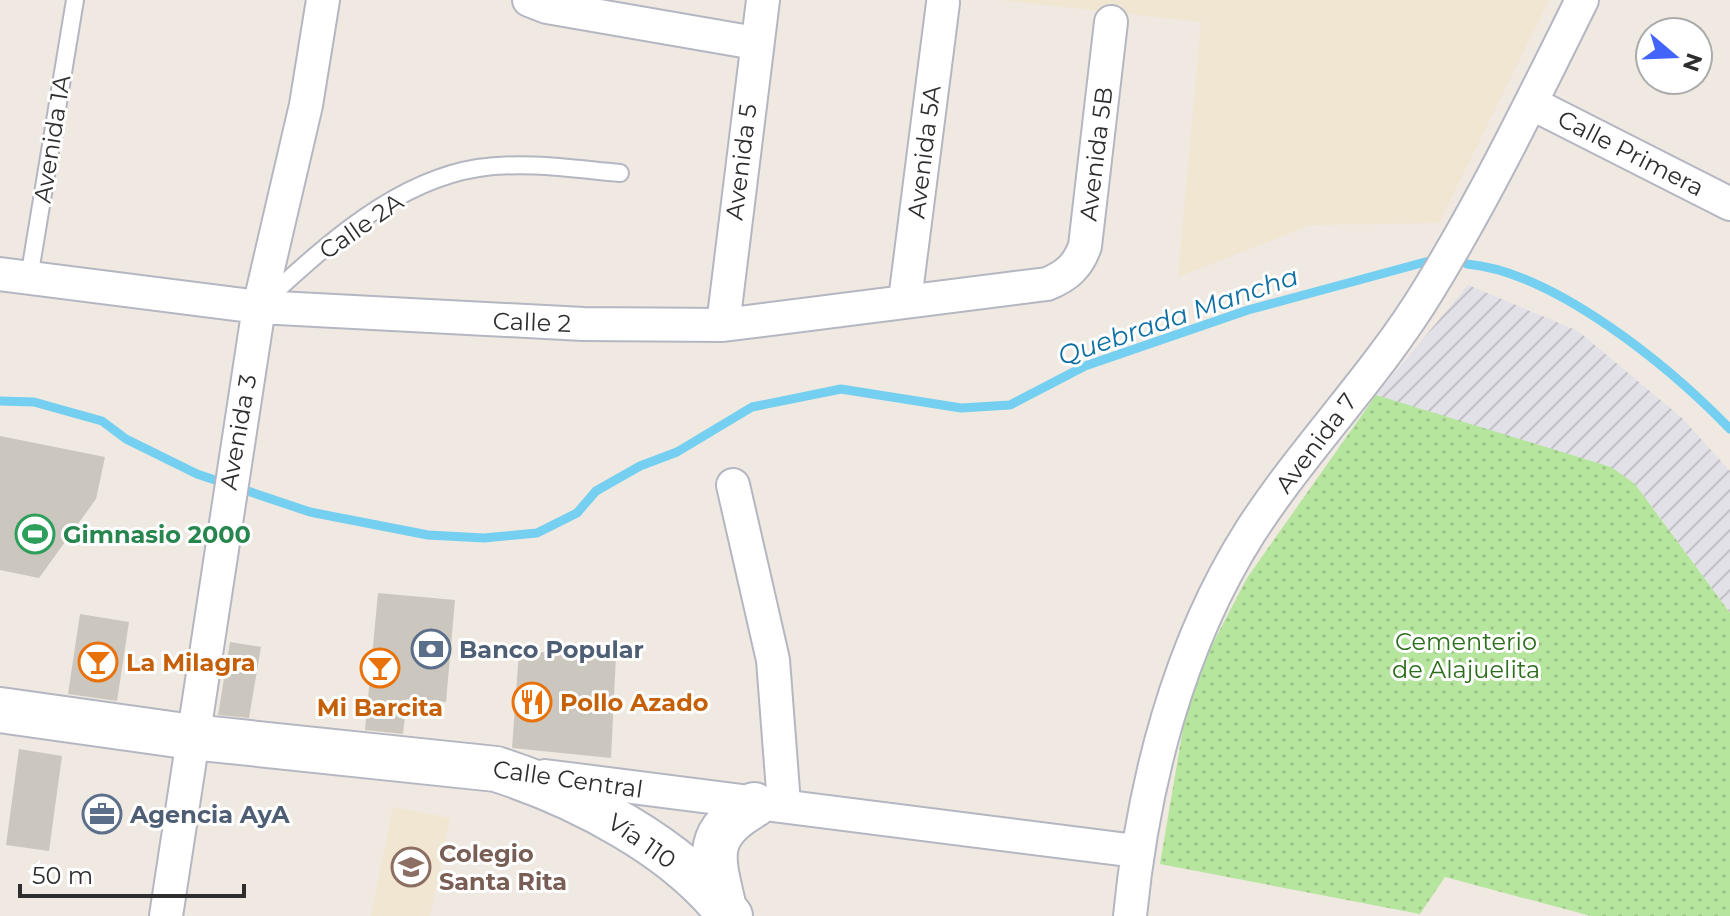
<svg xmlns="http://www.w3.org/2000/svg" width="1730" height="916" font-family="Montserrat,sans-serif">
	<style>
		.industrial { fill: url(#industrial-furrows) }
		.education { fill: #f0e6d1 }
		.grass { fill: url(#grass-dots) }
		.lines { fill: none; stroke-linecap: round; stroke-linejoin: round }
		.stream { stroke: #75cff0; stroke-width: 9 }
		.building { fill: #cbc7bf }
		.service-casing { stroke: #b4b7c1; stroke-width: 20 }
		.minor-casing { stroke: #b4b7c1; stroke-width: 36 }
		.secondary-casing { stroke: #b4b7c1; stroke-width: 48 }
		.service { stroke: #fff; stroke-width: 16 }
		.minor { stroke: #fff; stroke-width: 32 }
		.secondary { stroke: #fff; stroke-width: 44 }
		.labels { text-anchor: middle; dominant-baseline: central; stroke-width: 6; stroke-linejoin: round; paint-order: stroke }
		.street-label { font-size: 24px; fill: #2e2e2e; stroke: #fff }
		.leisure-label { font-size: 24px; font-weight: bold; fill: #27864d; stroke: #fff; text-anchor: start }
		.park-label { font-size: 24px; fill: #2c6e1b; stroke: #fff }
		.service-label { font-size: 24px; font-weight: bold; fill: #4e5e75; stroke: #fff; text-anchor: start }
		.food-label { font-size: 24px; font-weight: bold; fill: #c56008; stroke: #fff; text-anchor: start }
		.education-label { font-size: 24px; font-weight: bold; fill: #785e54; stroke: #fff; text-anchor: start }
		.water-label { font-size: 26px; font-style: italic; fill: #0d6fa3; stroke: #fff }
	</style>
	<defs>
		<pattern id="industrial-furrows" width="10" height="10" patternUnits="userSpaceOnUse" patternTransform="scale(2)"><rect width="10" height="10" fill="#e3e1e8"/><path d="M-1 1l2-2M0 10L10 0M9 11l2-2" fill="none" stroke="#c3c1c7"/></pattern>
		<pattern id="grass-dots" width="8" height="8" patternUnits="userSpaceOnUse" patternTransform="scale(2)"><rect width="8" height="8" fill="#b6e59e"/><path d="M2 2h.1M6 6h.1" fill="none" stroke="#9dc588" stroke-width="1.8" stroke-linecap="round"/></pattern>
	</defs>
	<rect width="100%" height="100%" fill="#efe9e1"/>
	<path class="industrial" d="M 1468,285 L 1578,331 L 1682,418 L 1730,471 L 1730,613 L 1635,484 L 1376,395 Z"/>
	<path class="education" d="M 999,0 L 1549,0 L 1439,223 L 1311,225 L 1178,277 L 1201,22 Z
		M 393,807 L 450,818 L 430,916 L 371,916 Z"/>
	<path class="grass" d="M 1376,395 L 1611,467 L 1635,484 L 1730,613 L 1730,916 L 1591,916 L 1445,877 L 1420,914 L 1160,864 L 1190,687 L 1247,578 Z"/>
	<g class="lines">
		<path class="stream" d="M 1467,264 C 1555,272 1670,367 1730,429
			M 0,401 L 34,402 L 102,421 L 126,439 L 197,474 L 310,512 L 428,535 L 484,538 L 537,533 L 577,513 L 596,491 L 640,466 L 677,452 L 752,407 L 841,389 L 961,408 L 1010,405 L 1085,366 L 1248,310 L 1429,261"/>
	</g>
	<path class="building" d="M 0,436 L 105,457 L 96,499 L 39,578 L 0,570 Z
		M 378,593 L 455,600 L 446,702 L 407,699 L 403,734 L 365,730 Z
		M 80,614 L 129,622 L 117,701 L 68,694 Z
		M 230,642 L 261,647 L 249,718 L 218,715 Z
		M 519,651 L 616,656 L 611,758 L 512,748 Z
		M 19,749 L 62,756 L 49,851 L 6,845 Z"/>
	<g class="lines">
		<g class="service-casing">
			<path id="service" d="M 29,278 L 75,0
				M 266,300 C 325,246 395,181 478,168 C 524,161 574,169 620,173"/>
		</g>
		<g class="minor-casing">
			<path id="minor" d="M 529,0 L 547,7 L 755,43
				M 1531,103 L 1730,204
				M 0,274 L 259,307 L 583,324 L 723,325 L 1047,284 C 1067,276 1078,266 1085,246 L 1111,22
				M 905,300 L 943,3
				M 723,325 L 763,0
				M 733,485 L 773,660 L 784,804
				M 545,776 L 1136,851
				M 166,916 L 259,307 L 306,105 L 323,0
				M 1130,916 C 1143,784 1178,646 1250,532 C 1304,448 1377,375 1429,289 C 1486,196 1534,97 1582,0"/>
		</g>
		<g class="secondary-casing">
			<path id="secondary" d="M 0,710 L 192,737 L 496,769 C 577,795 678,846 730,916
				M 724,908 C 712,857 703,834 754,805"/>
		</g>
		<use href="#service" class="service"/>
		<use href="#minor" class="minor"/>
		<use href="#secondary" class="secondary"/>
	</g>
	<defs>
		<g id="stadium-ring" transform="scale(2)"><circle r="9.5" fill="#fff" stroke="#2e9e5b" stroke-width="1.5"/><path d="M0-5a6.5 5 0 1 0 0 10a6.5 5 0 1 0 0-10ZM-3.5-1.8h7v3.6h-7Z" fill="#2e9e5b"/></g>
		<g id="bank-ring" transform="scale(2)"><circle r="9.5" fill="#fff" stroke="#5c6f8a" stroke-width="1.5"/><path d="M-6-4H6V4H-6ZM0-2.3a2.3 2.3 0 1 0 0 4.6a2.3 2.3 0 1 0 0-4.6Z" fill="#5c6f8a"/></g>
		<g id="bar-ring" transform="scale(2)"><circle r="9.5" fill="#fff" stroke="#e8710a" stroke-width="1.5"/><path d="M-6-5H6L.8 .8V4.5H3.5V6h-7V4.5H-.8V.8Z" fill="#e8710a"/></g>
		<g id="restaurant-ring" transform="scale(2)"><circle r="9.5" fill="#fff" stroke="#e8710a" stroke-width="1.5"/><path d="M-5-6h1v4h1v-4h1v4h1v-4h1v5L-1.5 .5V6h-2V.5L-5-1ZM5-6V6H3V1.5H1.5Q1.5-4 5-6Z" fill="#e8710a"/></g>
		<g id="office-ring" transform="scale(2)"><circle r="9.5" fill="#fff" stroke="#5c6f8a" stroke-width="1.5"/><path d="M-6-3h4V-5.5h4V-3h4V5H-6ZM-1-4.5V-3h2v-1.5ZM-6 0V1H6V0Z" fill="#5c6f8a"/></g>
		<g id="school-ring" transform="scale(2)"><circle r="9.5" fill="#fff" stroke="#8d6e63" stroke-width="1.5"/><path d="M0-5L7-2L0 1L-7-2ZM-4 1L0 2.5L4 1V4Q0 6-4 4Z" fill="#8d6e63"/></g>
	</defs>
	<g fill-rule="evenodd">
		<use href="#stadium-ring" x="35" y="534"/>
		<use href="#bank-ring" x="431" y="649"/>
		<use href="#bar-ring" x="98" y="662"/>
		<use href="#bar-ring" x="380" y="668"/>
		<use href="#restaurant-ring" x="532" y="702"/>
		<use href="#office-ring" x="102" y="814"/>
		<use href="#school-ring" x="411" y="867"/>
	</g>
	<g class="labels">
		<g class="street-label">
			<text transform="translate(52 139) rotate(-81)">Avenida 1A</text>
			<text transform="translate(924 152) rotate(-83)">Avenida 5A</text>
			<text transform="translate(1631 153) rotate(27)">Calle Primera</text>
			<text transform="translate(1096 154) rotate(-83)">Avenida 5B</text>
			<text transform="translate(741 162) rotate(-83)">Avenida 5</text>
			<text transform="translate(361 226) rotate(-35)">Calle 2A</text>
			<text transform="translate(532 322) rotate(2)">Calle 2</text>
			<text transform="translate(238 432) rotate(-80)">Avenida 3</text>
			<text transform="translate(1316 443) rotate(-53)">Avenida 7</text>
			<text transform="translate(568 779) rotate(8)">Calle Central</text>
			<text transform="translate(642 841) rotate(35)">Vía 110</text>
		</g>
		<g class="leisure-label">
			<text x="63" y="534">Gimnasio 2000</text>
		</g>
		<g class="park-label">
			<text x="1466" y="641">Cementerio<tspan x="1466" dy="28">de Alajuelita</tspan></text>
		</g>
		<g class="service-label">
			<text x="459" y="649">Banco Popular</text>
			<text x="130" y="814">Agencia AyA</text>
		</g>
		<g class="food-label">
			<text x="126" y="662">La Milagra</text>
			<text x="560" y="702">Pollo Azado</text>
			<text x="380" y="707" text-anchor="middle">Mi Barcita</text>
		</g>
		<g class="education-label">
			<text x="439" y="853">Colegio<tspan x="439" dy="28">Santa Rita</tspan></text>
		</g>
		<g class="water-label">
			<text transform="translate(1178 316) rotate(-19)">Quebrada Mancha</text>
		</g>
	</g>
	<g transform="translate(1674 56) rotate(109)"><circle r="38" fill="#ffffff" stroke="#ababab" stroke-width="2"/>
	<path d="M0-6L14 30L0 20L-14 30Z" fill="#4264fb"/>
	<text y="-12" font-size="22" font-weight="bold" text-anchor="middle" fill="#2e2e2e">N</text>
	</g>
	<path d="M20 884v12h224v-12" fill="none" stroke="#2e2e2e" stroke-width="4"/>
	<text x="32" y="884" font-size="24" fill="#2e2e2e" stroke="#ffffff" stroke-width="6" paint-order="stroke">50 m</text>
</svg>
